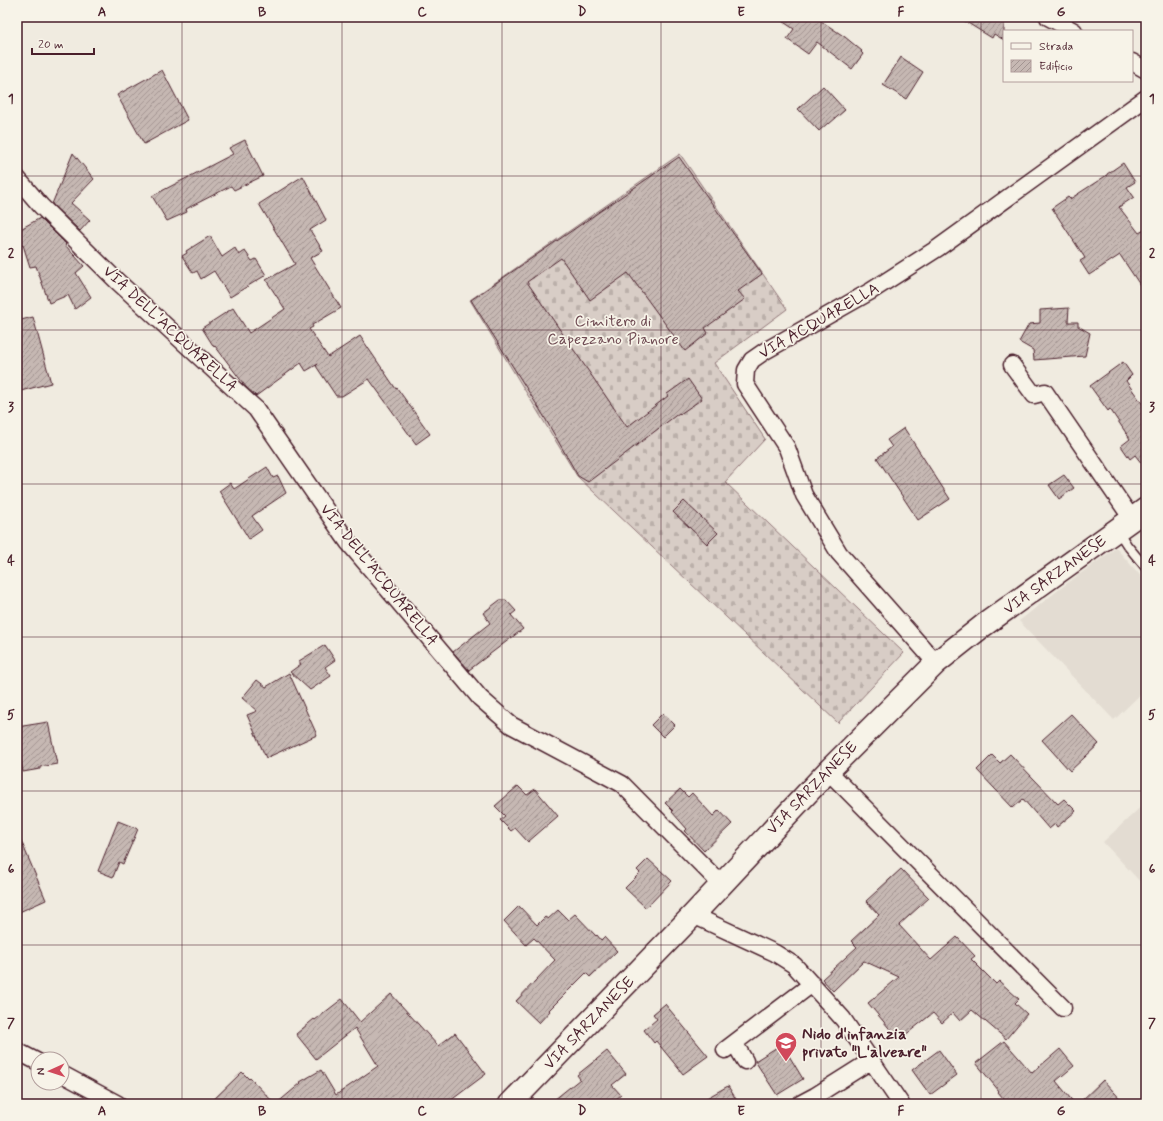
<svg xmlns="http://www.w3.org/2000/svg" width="1163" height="1121" font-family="Mynerve,sans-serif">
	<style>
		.built { fill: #e3dcd2 }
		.cemetery { fill: url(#cemetery-stones); stroke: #917678 }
		.building { fill: url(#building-hatch); stroke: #4a1f2b }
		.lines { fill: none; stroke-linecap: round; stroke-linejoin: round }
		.service-casing { stroke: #4a1f2b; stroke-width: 11 }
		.minor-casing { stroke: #4a1f2b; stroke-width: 19 }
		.primary-casing { stroke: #4a1f2b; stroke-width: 25 }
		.service { stroke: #f7f3e8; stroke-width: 8 }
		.minor { stroke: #f7f3e8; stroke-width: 16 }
		.primary { stroke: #f7f3e8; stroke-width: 22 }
		.grid { fill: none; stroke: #4a1f2b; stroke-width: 1; stroke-opacity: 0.55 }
		.labels { text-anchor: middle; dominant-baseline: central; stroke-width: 3.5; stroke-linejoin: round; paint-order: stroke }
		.park-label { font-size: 16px; fill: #6e4a52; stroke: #f7f3e8 }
		.street-label { font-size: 16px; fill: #4a1f2b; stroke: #f7f3e8 }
		.poi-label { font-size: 16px; font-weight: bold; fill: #4a1f2b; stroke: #f7f3e8; text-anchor: start }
		.neatline { fill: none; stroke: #4a1f2b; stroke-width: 1.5 }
		.grid-label { font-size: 13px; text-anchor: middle; font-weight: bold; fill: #4a1f2b }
	</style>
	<defs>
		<pattern id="cemetery-stones" width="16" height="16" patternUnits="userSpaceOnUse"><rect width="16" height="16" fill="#d8cdc6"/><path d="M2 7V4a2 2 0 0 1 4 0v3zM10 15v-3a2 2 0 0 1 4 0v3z" fill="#bbb0aa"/></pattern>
		<pattern id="building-hatch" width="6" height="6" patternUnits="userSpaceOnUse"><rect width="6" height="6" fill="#c6b8b3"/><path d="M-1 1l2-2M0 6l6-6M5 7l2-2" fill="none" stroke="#a39592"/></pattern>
	</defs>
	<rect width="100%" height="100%" fill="#f0ebe0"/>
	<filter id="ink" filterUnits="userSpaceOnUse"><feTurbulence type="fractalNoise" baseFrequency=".025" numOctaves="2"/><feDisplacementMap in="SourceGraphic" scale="8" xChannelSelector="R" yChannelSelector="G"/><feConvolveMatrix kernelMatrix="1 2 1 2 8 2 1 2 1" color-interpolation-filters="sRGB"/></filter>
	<g filter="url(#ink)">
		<path class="built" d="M 1116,548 L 1146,582 L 1146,689 L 1114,720 L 1019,621 L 1070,581 Z
			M 1146,802 L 1146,888 L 1103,842 Z"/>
		<path class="cemetery" d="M 680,154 L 787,309 L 714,363 L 765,439 L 725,482 L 904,653 L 838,723 L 577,476 L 470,300 Z"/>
		<path class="building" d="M 776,17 L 815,17 L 845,37 L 862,51 L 861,52 L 863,54 L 852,69 L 817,42 L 808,54 L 787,39 L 794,29 Z
			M 958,17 L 1006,17 L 1004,19 L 1004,40 L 994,34 L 992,38 Z
			M 901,57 L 923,72 L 906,99 L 883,85 Z
			M 162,70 L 188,120 L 144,144 L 117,95 Z
			M 823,86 L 845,110 L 829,124 L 828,123 L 819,131 L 798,109 Z
			M 245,140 L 263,176 L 234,190 L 231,186 L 186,209 L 187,212 L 167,221 L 152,196 L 233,154 L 229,148 Z
			M 73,153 L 94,179 L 71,203 L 90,220 L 80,231 L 52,204 Z
			M 679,157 L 762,274 L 738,291 L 745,299 L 705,328 L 708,333 L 685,351 L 628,273 L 590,300 L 561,258 L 527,282 L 627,427 L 668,396 L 667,394 L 688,379 L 702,399 L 680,414 L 679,413 L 588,482 L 578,476 L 542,413 L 471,300 Z
			M 1123,163 L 1135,182 L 1127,187 L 1134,197 L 1119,207 L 1139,233 L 1146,229 L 1146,294 L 1120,255 L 1089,275 L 1080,261 L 1085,258 L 1052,208 L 1068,197 L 1070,199 L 1107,175 L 1107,174 Z
			M 303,176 L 326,220 L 310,230 L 323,251 L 310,258 L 341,308 L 312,325 L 313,327 L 309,329 L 328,357 L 360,336 L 396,389 L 397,388 L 430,434 L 416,444 L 369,379 L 342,396 L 336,396 L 316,366 L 318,364 L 306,371 L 301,363 L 256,396 L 246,387 L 215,346 L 214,347 L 202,328 L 233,308 L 249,333 L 285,309 L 266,280 L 295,264 L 259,204 Z
			M 40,218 L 66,244 L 65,245 L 84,266 L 76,273 L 91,297 L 75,309 L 68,295 L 49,303 L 36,266 L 30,267 L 23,245 L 17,248 L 17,231 Z
			M 210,236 L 222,257 L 235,248 L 239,255 L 245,251 L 252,261 L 256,259 L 266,275 L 230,297 L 214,271 L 201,279 L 197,271 L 193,273 L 182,256 L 187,253 L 186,251 Z
			M 1069,308 L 1068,322 L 1078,322 L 1078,326 L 1090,333 L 1085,356 L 1034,360 L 1033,350 L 1019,342 L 1029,324 L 1040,323 L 1040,310 Z
			M 33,317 L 51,383 L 17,392 L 17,321 Z
			M 1123,362 L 1132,375 L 1126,381 L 1146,409 L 1146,469 L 1135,455 L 1130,459 L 1121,446 L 1130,439 L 1110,409 L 1108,411 L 1090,386 Z
			M 904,428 L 950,499 L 918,520 L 877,458 L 892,447 L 887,440 Z
			M 267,467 L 273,478 L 278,476 L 286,493 L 252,516 L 262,530 L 249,539 L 219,491 L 230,483 L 234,489 Z
			M 1064,475 L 1074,488 L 1059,499 L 1049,485 Z
			M 684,501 L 718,533 L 707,544 L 673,512 Z
			M 500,600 L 506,600 L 516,611 L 511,615 L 523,629 L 469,670 L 453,652 L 490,623 L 483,613 Z
			M 325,645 L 335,660 L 325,667 L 331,676 L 310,690 L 290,672 L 301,664 L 299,661 Z
			M 289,673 L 317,735 L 266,758 L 247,715 L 257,711 L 242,698 L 257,680 L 266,687 Z
			M 663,713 L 675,725 L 663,737 L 651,725 Z
			M 1071,714 L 1099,744 L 1070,771 L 1042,740 Z
			M 48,722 L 57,764 L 40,767 L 40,769 L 23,772 L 17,740 L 17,727 Z
			M 1010,754 L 1058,804 L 1064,799 L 1076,811 L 1057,827 L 1055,824 L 1049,829 L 1023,799 L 1013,808 L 977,770 L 992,755 L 1000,763 Z
			M 518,786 L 527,795 L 535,789 L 558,816 L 528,842 L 515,828 L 511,831 L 500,820 L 505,816 L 495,806 Z
			M 680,789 L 688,797 L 692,793 L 713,816 L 719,810 L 732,824 L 704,851 L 685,831 L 687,829 L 672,812 L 673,811 L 665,803 Z
			M 118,821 L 138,829 L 123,864 L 119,862 L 113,877 L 98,871 Z
			M 17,831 L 46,900 L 17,913 Z
			M 648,859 L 672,881 L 646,908 L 625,888 L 640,873 L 637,870 Z
			M 901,869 L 929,898 L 899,925 L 931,960 L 957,937 L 975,956 L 971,959 L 996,984 L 999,981 L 1019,999 L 1015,1003 L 1027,1014 L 1006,1039 L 972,1010 L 960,1021 L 953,1013 L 942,1023 L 933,1013 L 899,1040 L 868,1003 L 899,977 L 864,961 L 833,991 L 822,979 L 857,947 L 851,941 L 879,915 L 866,901 Z
			M 519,906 L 537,925 L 545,917 L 548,919 L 558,910 L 568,920 L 575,914 L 596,936 L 597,935 L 601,940 L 604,937 L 617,951 L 590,977 L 586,973 L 549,1010 L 550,1011 L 539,1023 L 516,1001 L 555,960 L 534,938 L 526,945 L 504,921 Z
			M 391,994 L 438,1046 L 455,1033 L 486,1074 L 446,1104 L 276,1104 L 301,1083 L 300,1082 L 321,1070 L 336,1095 L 378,1066 L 355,1028 L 316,1059 L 296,1034 L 314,1019 L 315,1020 L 342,999 L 360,1022 Z
			M 665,1004 L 708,1056 L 683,1074 L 656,1041 L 654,1043 L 644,1030 L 657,1019 L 653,1014 Z
			M 1004,1041 L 1032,1073 L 1060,1049 L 1074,1066 L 1056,1081 L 1075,1104 L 1008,1104 L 998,1092 L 999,1091 L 976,1063 Z
			M 782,1044 L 803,1079 L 777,1095 L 755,1061 Z
			M 939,1050 L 957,1075 L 930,1095 L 912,1070 Z
			M 607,1051 L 626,1074 L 612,1085 L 621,1095 L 610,1104 L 549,1104 L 580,1079 L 577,1075 Z
			M 242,1072 L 249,1079 L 250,1078 L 275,1104 L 209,1104 Z
			M 1103,1080 L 1125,1104 L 1078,1104 Z
			M 728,1086 L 739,1104 L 696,1104 Z"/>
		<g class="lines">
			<g class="service-casing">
				<path id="service" d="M 1118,531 L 1127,545 L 1146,568"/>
			</g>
			<g class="minor-casing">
				<path id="minor" d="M 1048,17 L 1074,31
					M 1132,62 L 1146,70
					M 17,178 L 41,206 L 117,281 L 256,409 L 348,542 L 480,698 L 511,725 L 622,784 L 721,884
					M 1012,365 L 1034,395 L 1045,392 L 1132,519
					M 936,663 L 839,553 L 804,495 L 787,448 L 745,384 L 746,370 L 752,360 L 765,351 L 871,291 L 938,248 L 1146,98
					M 828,771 L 1063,1008
					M 693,915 L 775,953 L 794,965 L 843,1019 L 901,1104
					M 735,1044 L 745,1061
					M 725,1050 L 812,984
					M 17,1051 L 38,1062
					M 62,1074 L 118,1104
					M 800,1104 L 815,1096 L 872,1060"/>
			</g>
			<g class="primary-casing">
				<path id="primary" d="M 510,1104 L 693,915 L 828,771 L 936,663 L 984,625 L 1146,509"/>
			</g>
			<use href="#service" class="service"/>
			<use href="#minor" class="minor"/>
			<use href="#primary" class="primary"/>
		</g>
	</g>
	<path class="grid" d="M 182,17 L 182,1104M 342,17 L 342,1104M 502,17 L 502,1104M 661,17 L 661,1104M 821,17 L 821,1104M 981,17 L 981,1104M 17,176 L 1146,176M 17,330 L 1146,330M 17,484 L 1146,484M 17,637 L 1146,637M 17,791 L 1146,791M 17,945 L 1146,945"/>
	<defs>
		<g id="school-pin" transform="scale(1.15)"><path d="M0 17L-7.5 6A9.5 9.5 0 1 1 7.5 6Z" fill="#d1495b" stroke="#f7f3e8"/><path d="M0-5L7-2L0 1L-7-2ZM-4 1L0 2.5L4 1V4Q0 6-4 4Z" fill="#fff"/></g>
	</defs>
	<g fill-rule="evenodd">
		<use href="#school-pin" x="786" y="1043"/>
	</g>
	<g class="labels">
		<g class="park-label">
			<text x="613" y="321">Cimitero di<tspan x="613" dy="18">Capezzano Pianore</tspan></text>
		</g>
		<g class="street-label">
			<text transform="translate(819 321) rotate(-30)">VIA ACQUARELLA</text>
			<text transform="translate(170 329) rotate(43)">VIA DELL'ACQUARELLA</text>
			<text transform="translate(379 575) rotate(51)">VIA DELL'ACQUARELLA</text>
			<text transform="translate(1055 575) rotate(-36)">VIA SARZANESE</text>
			<text transform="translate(812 788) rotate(-46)">VIA SARZANESE</text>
			<text transform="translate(589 1023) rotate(-46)">VIA SARZANESE</text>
		</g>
		<g class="poi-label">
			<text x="802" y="1034">Nido d'infanzia<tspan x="802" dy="18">privato "L'alveare"</tspan></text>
		</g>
	</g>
	<rect width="1163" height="1121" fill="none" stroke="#f7f3e8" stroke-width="44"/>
	<rect x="1003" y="30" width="130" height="52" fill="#f7f3e8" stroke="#b29e9c"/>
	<rect x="1011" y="43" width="20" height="6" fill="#f7f3e8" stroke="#b29e9c"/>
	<text x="1039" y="50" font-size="12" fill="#4a1f2b">Strada</text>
	<rect x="1011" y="60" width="20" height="12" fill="url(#building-hatch)" stroke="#b29e9c"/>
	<text x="1039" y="70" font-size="12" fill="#4a1f2b">Edificio</text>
	<g transform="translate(50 1071) rotate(267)"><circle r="19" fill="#f7f3e8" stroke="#b29e9c"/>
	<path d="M0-3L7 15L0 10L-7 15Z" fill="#d1495b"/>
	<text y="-6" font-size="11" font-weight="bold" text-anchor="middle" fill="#4a1f2b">N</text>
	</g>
	<path d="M32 48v6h62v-6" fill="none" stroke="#4a1f2b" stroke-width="2"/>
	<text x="38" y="48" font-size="12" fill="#4a1f2b" stroke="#f7f3e8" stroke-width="3" paint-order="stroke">20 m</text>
	<rect x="22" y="22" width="1119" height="1077" class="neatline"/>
	<g class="grid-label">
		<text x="102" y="16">A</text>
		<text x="262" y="16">B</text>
		<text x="422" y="16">C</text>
		<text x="582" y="16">D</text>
		<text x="741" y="16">E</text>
		<text x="901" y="16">F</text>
		<text x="1061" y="16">G</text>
		<text x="11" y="103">1</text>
		<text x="1152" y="103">1</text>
		<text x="11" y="257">2</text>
		<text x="1152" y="257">2</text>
		<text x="11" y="411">3</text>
		<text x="1152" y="411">3</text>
		<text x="11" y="565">4</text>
		<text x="1152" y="565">4</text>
		<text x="11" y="719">5</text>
		<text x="1152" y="719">5</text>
		<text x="11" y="873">6</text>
		<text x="1152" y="873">6</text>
		<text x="11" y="1027">7</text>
		<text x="1152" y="1027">7</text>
		<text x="102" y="1115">A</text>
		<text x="262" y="1115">B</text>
		<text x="422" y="1115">C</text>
		<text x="582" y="1115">D</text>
		<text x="741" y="1115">E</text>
		<text x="901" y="1115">F</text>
		<text x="1061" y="1115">G</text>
	</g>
</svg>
